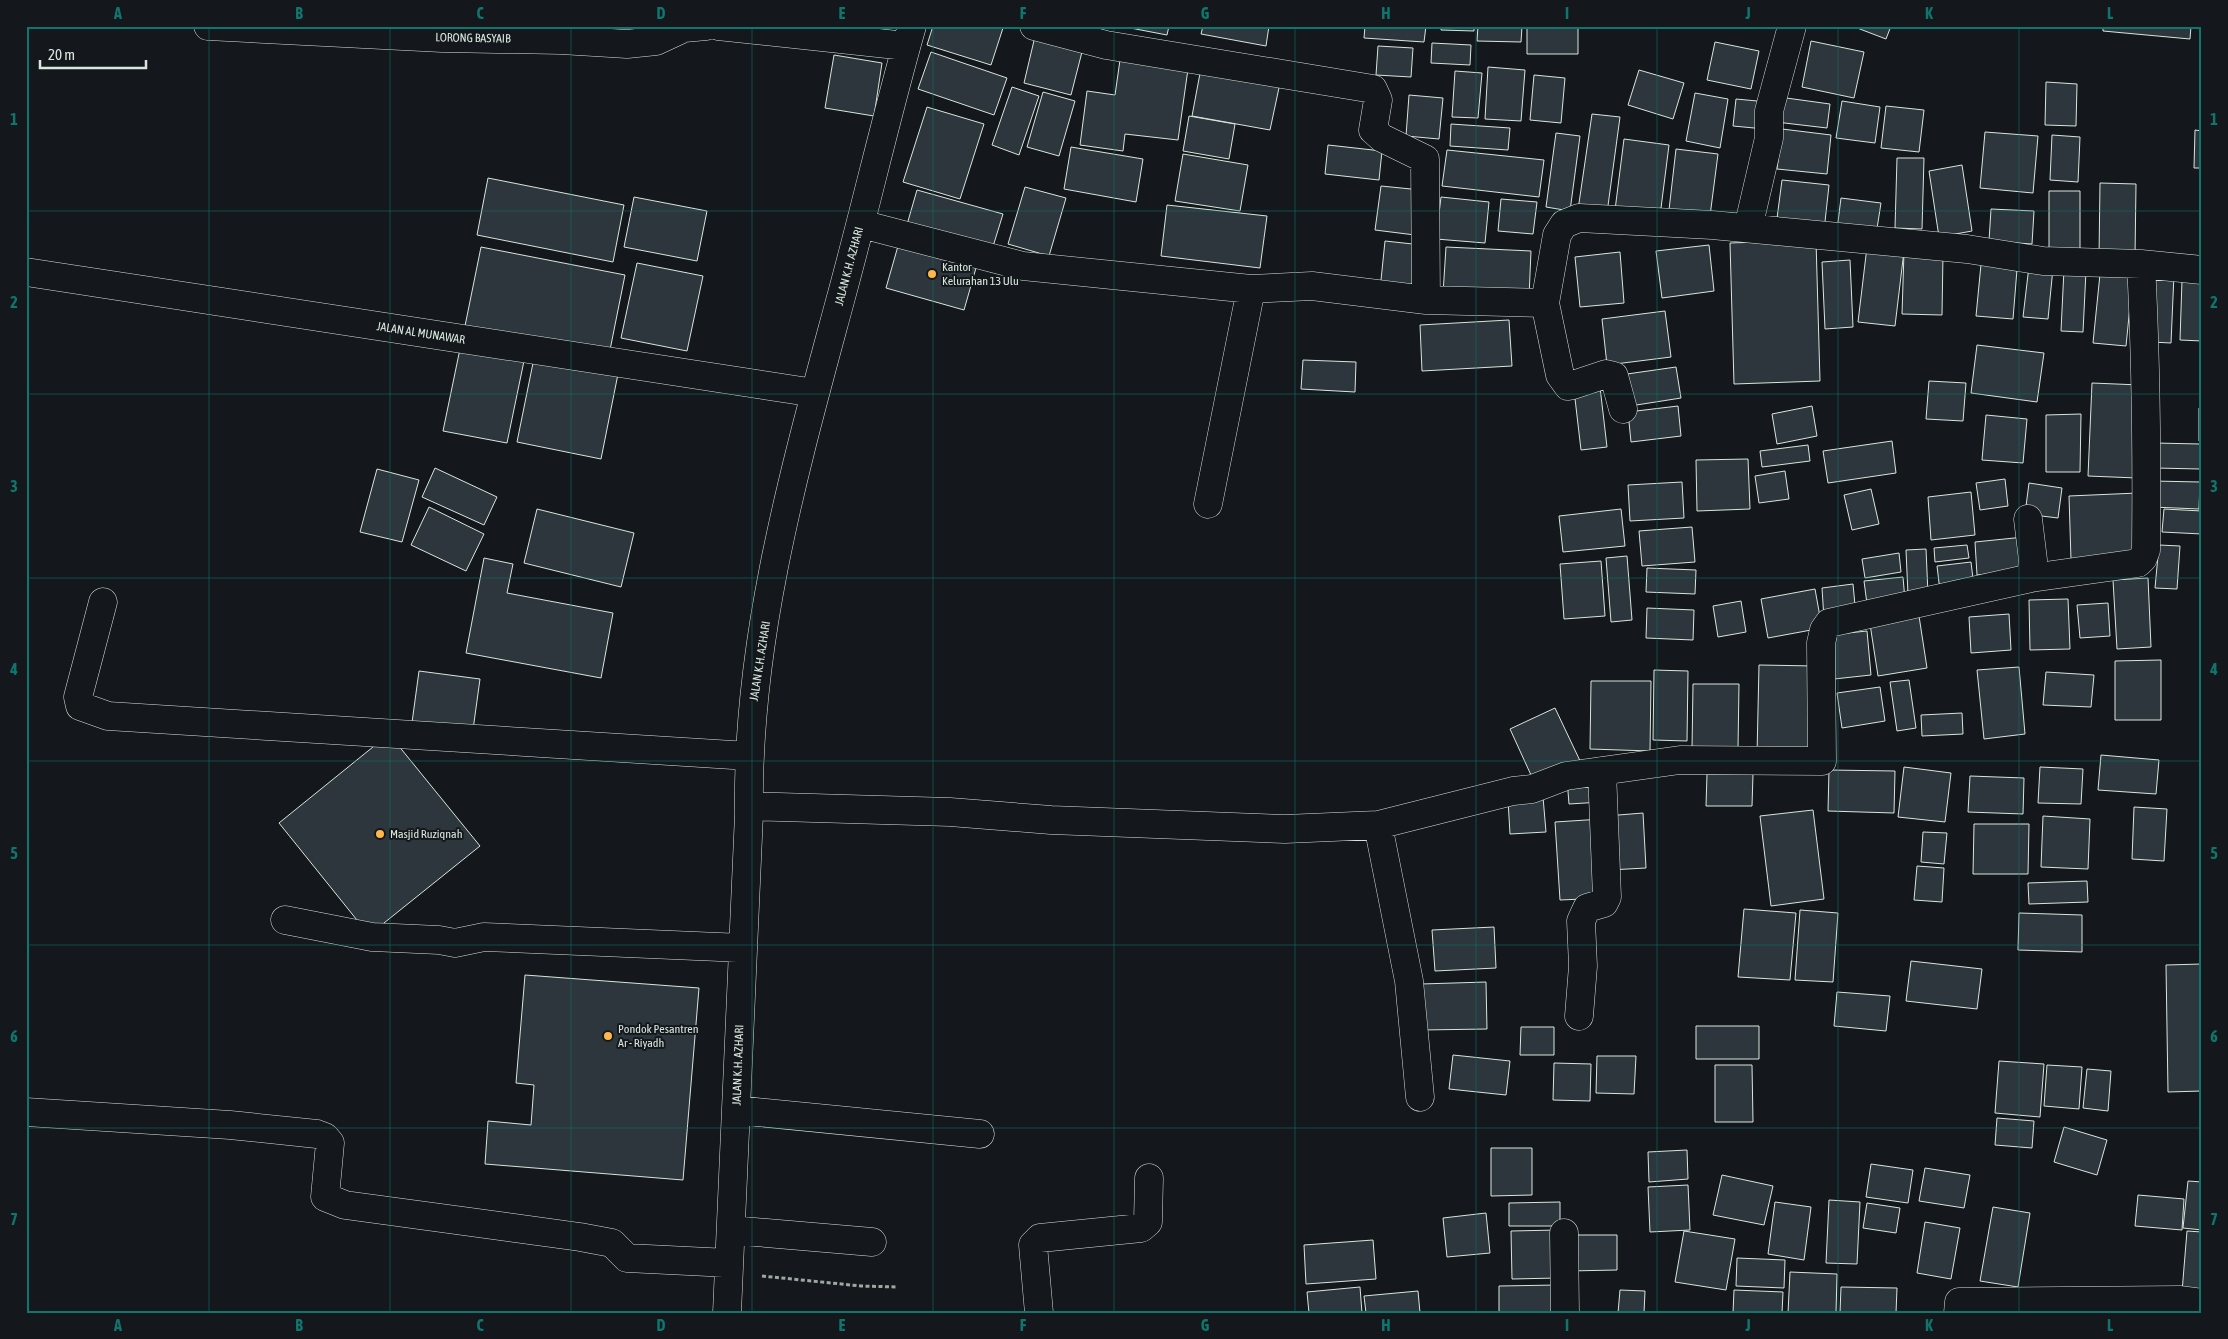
<svg xmlns="http://www.w3.org/2000/svg" width="2228" height="1339" font-family="'Asap Condensed',sans-serif">
	<style>
		.building { fill: #2c363c; stroke: #d8e6dc }
		.lines { fill: none; stroke-linecap: round; stroke-linejoin: round }
		.minor-casing { stroke: #d8e6dc; stroke-width: 29 }
		.path { stroke: #9da8a2; stroke-width: 3; stroke-dasharray: 4 2.5; stroke-linecap: butt }
		.minor { stroke: #14181c; stroke-width: 28 }
		.grid { fill: none; stroke: #0f766e; stroke-width: 1; stroke-opacity: 0.55 }
		.poi-dot { fill: #ffb74d; stroke: #14181c; stroke-width: 2 }
		.labels { text-anchor: middle; dominant-baseline: central; stroke-width: 4; stroke-linejoin: round; paint-order: stroke }
		.street-label { font-size: 12px; fill: #d8e6dc; stroke: #14181c }
		.poi-label { font-size: 12px; fill: #d8e6dc; stroke: #14181c; text-anchor: start }
		.neatline { fill: none; stroke: #0f766e; stroke-width: 2 }
		.grid-label { font-size: 16px; text-anchor: middle; font-weight: bold; fill: #0f766e }
	</style>
	<rect width="100%" height="100%" fill="#14181c"/>
	<path class="building" d="M 933,26 L 999,26 L 1003,28 L 991,65 L 927,45 Z
		M 1120,26 L 1169,26 L 1167,35 Z
		M 1203,26 L 1269,26 L 1266,46 L 1201,34 Z
		M 1365,26 L 1426,26 L 1424,42 L 1364,38 Z
		M 1441,26 L 1474,26 L 1474,31 L 1441,30 Z
		M 1478,26 L 1522,26 L 1521,42 L 1477,41 Z
		M 1527,26 L 1578,26 L 1578,54 L 1527,54 Z
		M 1852,26 L 1891,26 L 1886,39 Z
		M 2103,26 L 2191,26 L 2190,39 L 2103,31 Z
		M 1036,32 L 1084,44 L 1071,95 L 1024,83 Z
		M 1811,41 L 1864,52 L 1854,98 L 1802,87 Z
		M 1715,42 L 1759,51 L 1751,89 L 1707,80 Z
		M 1432,43 L 1471,45 L 1470,65 L 1431,63 Z
		M 1378,46 L 1413,48 L 1411,77 L 1376,75 Z
		M 931,52 L 1007,78 L 994,115 L 918,89 Z
		M 834,55 L 882,63 L 874,116 L 825,108 Z
		M 1120,60 L 1188,69 L 1178,140 L 1125,134 L 1123,151 L 1080,145 L 1087,91 L 1115,95 Z
		M 1488,67 L 1525,70 L 1521,121 L 1485,119 Z
		M 1201,68 L 1280,83 L 1270,130 L 1192,116 Z
		M 1639,70 L 1684,83 L 1673,119 L 1628,105 Z
		M 1455,71 L 1482,73 L 1478,118 L 1452,117 Z
		M 1534,75 L 1565,78 L 1561,123 L 1530,120 Z
		M 2046,82 L 2077,84 L 2076,126 L 2045,125 Z
		M 1012,87 L 1039,96 L 1019,155 L 992,145 Z
		M 1043,92 L 1075,101 L 1059,156 L 1027,147 Z
		M 1695,93 L 1728,99 L 1720,148 L 1686,141 Z
		M 1409,95 L 1443,98 L 1439,139 L 1406,136 Z
		M 1779,97 L 1830,104 L 1827,128 L 1776,122 Z
		M 1736,99 L 1768,102 L 1765,129 L 1733,126 Z
		M 1842,101 L 1880,107 L 1875,143 L 1836,138 Z
		M 1886,106 L 1924,110 L 1919,152 L 1881,148 Z
		M 927,107 L 984,124 L 960,199 L 903,182 Z
		M 1592,114 L 1620,117 L 1607,213 L 1578,210 Z
		M 1189,116 L 1235,124 L 1229,159 L 1183,151 Z
		M 1451,124 L 1510,128 L 1508,150 L 1450,146 Z
		M 1782,129 L 1831,135 L 1827,174 L 1777,169 Z
		M 2195,130 L 2202,131 L 2202,168 L 2194,168 Z
		M 1985,132 L 2038,136 L 2033,193 L 1980,188 Z
		M 1556,133 L 1580,136 L 1570,211 L 1546,207 Z
		M 2052,135 L 2080,137 L 2078,182 L 2050,180 Z
		M 1624,139 L 1669,145 L 1660,216 L 1615,210 Z
		M 1328,145 L 1382,151 L 1379,180 L 1325,174 Z
		M 1071,147 L 1143,159 L 1136,202 L 1064,189 Z
		M 1676,149 L 1718,154 L 1710,216 L 1669,210 Z
		M 1447,150 L 1544,160 L 1539,197 L 1442,186 Z
		M 1183,154 L 1248,165 L 1240,211 L 1175,201 Z
		M 1897,158 L 1924,158 L 1922,229 L 1895,228 Z
		M 1962,165 L 1972,231 L 1939,237 L 1929,171 Z
		M 488,178 L 624,205 L 613,262 L 477,235 Z
		M 1782,180 L 1829,185 L 1824,231 L 1776,226 Z
		M 2100,183 L 2136,184 L 2135,257 L 2099,257 Z
		M 1381,186 L 1421,190 L 1415,235 L 1375,230 Z
		M 1025,187 L 1066,198 L 1049,256 L 1008,244 Z
		M 917,190 L 1003,214 L 991,253 L 906,228 Z
		M 2049,191 L 2080,191 L 2080,255 L 2049,255 Z
		M 634,197 L 707,211 L 697,261 L 624,247 Z
		M 1441,197 L 1489,202 L 1485,243 L 1436,239 Z
		M 1841,198 L 1881,203 L 1876,235 L 1837,230 Z
		M 1501,199 L 1537,202 L 1533,234 L 1498,231 Z
		M 1167,205 L 1267,216 L 1260,268 L 1161,256 Z
		M 1991,209 L 2034,211 L 2032,244 L 1989,241 Z
		M 900,239 L 978,261 L 964,310 L 886,288 Z
		M 1816,240 L 1820,381 L 1734,384 L 1730,243 Z
		M 1385,241 L 1422,245 L 1418,294 L 1380,290 Z
		M 1709,245 L 1714,291 L 1662,298 L 1656,251 Z
		M 481,247 L 625,275 L 609,355 L 465,326 Z
		M 1446,247 L 1531,251 L 1529,297 L 1443,294 Z
		M 1867,247 L 1904,251 L 1895,326 L 1858,322 Z
		M 1620,252 L 1624,303 L 1580,307 L 1575,257 Z
		M 1904,252 L 1943,253 L 1942,315 L 1902,314 Z
		M 1982,254 L 2018,257 L 2013,319 L 1976,316 Z
		M 1850,260 L 1853,327 L 1825,329 L 1822,262 Z
		M 637,263 L 703,276 L 687,351 L 621,338 Z
		M 2029,266 L 2053,268 L 2048,319 L 2023,317 Z
		M 2064,269 L 2086,271 L 2083,332 L 2061,331 Z
		M 2100,274 L 2133,276 L 2126,346 L 2093,343 Z
		M 2153,274 L 2174,274 L 2171,343 L 2151,342 Z
		M 2182,280 L 2202,281 L 2202,341 L 2180,340 Z
		M 1665,311 L 1671,357 L 1607,365 L 1602,319 Z
		M 1509,320 L 1512,366 L 1422,371 L 1420,325 Z
		M 461,344 L 525,356 L 507,443 L 443,431 Z
		M 1977,345 L 2044,353 L 2037,402 L 1971,393 Z
		M 534,358 L 618,374 L 601,459 L 517,442 Z
		M 1303,360 L 1356,362 L 1355,392 L 1301,389 Z
		M 1676,367 L 1681,398 L 1630,406 L 1627,374 Z
		M 1929,381 L 1966,383 L 1963,421 L 1926,419 Z
		M 2092,383 L 2140,385 L 2137,478 L 2088,476 Z
		M 1600,387 L 1607,447 L 1581,450 L 1574,390 Z
		M 1678,406 L 1681,436 L 1631,442 L 1628,412 Z
		M 1812,406 L 1817,436 L 1777,444 L 1772,414 Z
		M 2199,408 L 2202,408 L 2202,441 L 2199,441 Z
		M 2081,414 L 2080,472 L 2046,472 L 2046,415 Z
		M 1986,415 L 2027,419 L 2023,463 L 1982,460 Z
		M 1892,441 L 1896,473 L 1828,483 L 1823,451 Z
		M 2155,443 L 2200,444 L 2200,469 L 2155,468 Z
		M 1808,445 L 1810,461 L 1762,467 L 1760,451 Z
		M 1748,459 L 1750,509 L 1697,511 L 1696,460 Z
		M 435,468 L 497,497 L 484,525 L 422,497 Z
		M 377,469 L 419,480 L 402,542 L 360,532 Z
		M 1785,471 L 1789,499 L 1759,503 L 1755,476 Z
		M 2005,479 L 2008,506 L 1980,510 L 1976,483 Z
		M 2153,481 L 2200,482 L 2199,509 L 2152,507 Z
		M 1682,482 L 1684,518 L 1630,521 L 1628,485 Z
		M 2029,483 L 2062,488 L 2058,518 L 2025,514 Z
		M 1871,489 L 1879,524 L 1852,530 L 1844,495 Z
		M 1971,492 L 1975,535 L 1931,540 L 1928,497 Z
		M 2138,493 L 2140,557 L 2071,560 L 2069,496 Z
		M 429,507 L 484,534 L 466,571 L 411,545 Z
		M 537,509 L 634,533 L 621,587 L 524,563 Z
		M 1621,509 L 1625,546 L 1563,552 L 1559,516 Z
		M 2164,509 L 2202,511 L 2202,534 L 2162,532 Z
		M 1692,527 L 1695,562 L 1642,566 L 1639,531 Z
		M 2024,537 L 2027,570 L 1977,575 L 1975,542 Z
		M 1967,545 L 1969,558 L 1935,562 L 1934,548 Z
		M 2159,545 L 2180,546 L 2177,589 L 2155,588 Z
		M 1926,549 L 1928,594 L 1908,595 L 1906,550 Z
		M 1899,553 L 1901,572 L 1865,578 L 1862,559 Z
		M 1627,556 L 1632,620 L 1611,622 L 1606,558 Z
		M 484,558 L 513,564 L 507,593 L 613,613 L 601,678 L 466,653 Z
		M 1601,561 L 1605,616 L 1564,619 L 1560,564 Z
		M 1971,562 L 1974,587 L 1940,591 L 1937,566 Z
		M 1647,568 L 1696,570 L 1695,594 L 1646,592 Z
		M 1903,577 L 1905,600 L 1867,604 L 1864,581 Z
		M 2148,578 L 2151,647 L 2117,649 L 2113,580 Z
		M 1853,584 L 1856,616 L 1824,619 L 1822,588 Z
		M 1815,589 L 1822,628 L 1768,638 L 1761,599 Z
		M 2068,599 L 2070,649 L 2030,650 L 2029,600 Z
		M 1741,601 L 1746,632 L 1718,637 L 1713,606 Z
		M 2108,603 L 2110,636 L 2080,638 L 2077,605 Z
		M 1647,608 L 1694,610 L 1693,640 L 1646,638 Z
		M 2009,614 L 2011,650 L 1971,653 L 1969,617 Z
		M 1919,616 L 1927,668 L 1878,676 L 1870,624 Z
		M 1867,631 L 1871,675 L 1834,679 L 1829,635 Z
		M 2161,660 L 2161,720 L 2115,720 L 2115,661 Z
		M 1759,665 L 1815,666 L 1813,756 L 1757,755 Z
		M 2019,667 L 2025,734 L 1984,739 L 1977,670 Z
		M 1654,670 L 1688,671 L 1687,741 L 1653,740 Z
		M 419,671 L 480,679 L 472,737 L 411,730 Z
		M 2046,672 L 2094,675 L 2091,707 L 2043,705 Z
		M 1909,680 L 1916,728 L 1897,731 L 1890,682 Z
		M 1591,681 L 1651,681 L 1650,751 L 1590,749 Z
		M 1693,684 L 1739,684 L 1738,749 L 1692,749 Z
		M 1880,687 L 1885,721 L 1842,728 L 1837,693 Z
		M 1555,708 L 1582,765 L 1536,786 L 1510,729 Z
		M 1962,713 L 1963,734 L 1922,736 L 1921,715 Z
		M 389,734 L 480,846 L 369,935 L 279,823 Z
		M 2101,755 L 2159,760 L 2156,794 L 2098,790 Z
		M 1904,767 L 1951,773 L 1945,822 L 1898,817 Z
		M 2040,767 L 2083,769 L 2081,804 L 2038,803 Z
		M 1829,770 L 1895,771 L 1894,813 L 1828,811 Z
		M 1707,774 L 1753,774 L 1752,806 L 1706,806 Z
		M 1600,776 L 1601,802 L 1569,804 L 1567,779 Z
		M 1970,776 L 2024,778 L 2023,814 L 1968,812 Z
		M 1543,797 L 1546,832 L 1510,834 L 1508,800 Z
		M 2134,807 L 2167,809 L 2164,861 L 2132,859 Z
		M 1813,810 L 1824,899 L 1771,906 L 1760,816 Z
		M 1643,813 L 1646,868 L 1609,870 L 1606,816 Z
		M 2043,816 L 2090,819 L 2088,869 L 2041,867 Z
		M 1602,819 L 1607,898 L 1560,900 L 1555,822 Z
		M 1974,824 L 2029,824 L 2028,874 L 1973,874 Z
		M 1923,832 L 1947,833 L 1944,864 L 1921,862 Z
		M 1917,866 L 1944,868 L 1942,902 L 1914,900 Z
		M 2087,881 L 2088,902 L 2029,904 L 2028,883 Z
		M 1744,909 L 1796,913 L 1790,980 L 1738,977 Z
		M 1800,910 L 1838,913 L 1833,982 L 1795,980 Z
		M 2019,913 L 2082,915 L 2082,952 L 2018,950 Z
		M 1494,927 L 1496,968 L 1435,971 L 1432,930 Z
		M 1911,961 L 1982,969 L 1977,1009 L 1906,1001 Z
		M 2202,964 L 2202,1091 L 2168,1092 L 2166,965 Z
		M 525,975 L 699,988 L 683,1180 L 485,1164 L 488,1121 L 531,1125 L 534,1085 L 516,1083 Z
		M 1486,982 L 1487,1029 L 1422,1030 L 1421,984 Z
		M 1837,992 L 1890,996 L 1886,1031 L 1834,1026 Z
		M 1696,1026 L 1759,1026 L 1759,1059 L 1696,1059 Z
		M 1521,1027 L 1554,1027 L 1554,1055 L 1520,1055 Z
		M 1453,1055 L 1510,1061 L 1506,1095 L 1449,1089 Z
		M 1597,1056 L 1636,1056 L 1634,1094 L 1596,1093 Z
		M 1999,1061 L 2044,1064 L 2040,1117 L 1995,1113 Z
		M 1554,1063 L 1591,1064 L 1590,1101 L 1553,1100 Z
		M 1715,1065 L 1752,1065 L 1753,1122 L 1715,1122 Z
		M 2047,1065 L 2082,1067 L 2079,1109 L 2044,1106 Z
		M 2087,1069 L 2111,1071 L 2108,1111 L 2083,1108 Z
		M 1997,1118 L 2034,1121 L 2032,1148 L 1995,1145 Z
		M 2064,1127 L 2107,1140 L 2097,1175 L 2054,1162 Z
		M 1491,1148 L 1532,1148 L 1532,1195 L 1491,1196 Z
		M 1687,1150 L 1688,1179 L 1649,1182 L 1648,1152 Z
		M 1871,1164 L 1913,1170 L 1908,1203 L 1866,1197 Z
		M 1925,1168 L 1970,1175 L 1964,1208 L 1919,1201 Z
		M 1722,1175 L 1773,1186 L 1764,1225 L 1713,1215 Z
		M 2188,1181 L 2202,1182 L 2202,1230 L 2183,1228 Z
		M 1688,1185 L 1690,1230 L 1650,1232 L 1648,1187 Z
		M 2138,1195 L 2184,1199 L 2182,1230 L 2135,1226 Z
		M 1829,1200 L 1860,1202 L 1857,1264 L 1826,1263 Z
		M 1560,1202 L 1560,1226 L 1509,1226 L 1509,1203 Z
		M 1775,1202 L 1811,1207 L 1804,1260 L 1768,1254 Z
		M 1867,1203 L 1900,1208 L 1896,1233 L 1863,1228 Z
		M 1993,1207 L 2030,1213 L 2018,1287 L 1980,1281 Z
		M 1486,1213 L 1490,1253 L 1447,1257 L 1443,1218 Z
		M 1925,1222 L 1960,1228 L 1951,1279 L 1917,1273 Z
		M 1558,1230 L 1558,1278 L 1512,1279 L 1511,1231 Z
		M 1684,1231 L 1735,1239 L 1726,1290 L 1675,1282 Z
		M 2187,1231 L 2202,1232 L 2202,1293 L 2182,1292 Z
		M 1567,1235 L 1617,1235 L 1617,1270 L 1568,1271 Z
		M 1373,1240 L 1376,1279 L 1306,1284 L 1304,1245 Z
		M 1737,1258 L 1785,1260 L 1784,1288 L 1736,1286 Z
		M 1790,1272 L 1837,1274 L 1836,1313 L 1788,1313 Z
		M 1558,1285 L 1558,1313 L 1499,1313 L 1499,1286 Z
		M 1360,1287 L 1362,1313 L 1309,1313 L 1307,1292 Z
		M 1841,1287 L 1897,1288 L 1896,1313 L 1840,1313 Z
		M 1620,1290 L 1645,1291 L 1644,1313 L 1618,1313 Z
		M 1734,1290 L 1783,1292 L 1782,1313 L 1733,1313 Z
		M 1418,1291 L 1420,1313 L 1366,1313 L 1364,1296 Z"/>
	<g class="lines">
		<g class="minor-casing">
			<path id="minor" d="M 208,26 L 442,38 L 561,40 L 627,44 L 656,41 L 684,28 L 706,26
				M 718,26 L 906,46
				M 1034,26 L 1106,45 L 1373,89 L 1378,100 L 1373,130 L 1382,138 L 1425,159 L 1426,300
				M 861,224 L 1023,266 L 1251,289 L 1312,286 L 1426,300 L 1545,303 L 1557,235 L 1564,224 L 1579,218 L 1712,225 L 1967,249 L 2043,261 L 2141,264 L 2202,270
				M 1748,228 L 1769,138 L 1769,111 L 1792,26
				M 26,272 L 815,393
				M 1545,303 L 1560,375 L 1568,386 L 1573,385 L 1606,374 L 1614,376 L 1623,409
				M 1208,504 L 1251,289
				M 2028,519 L 2033,560 L 2031,578 L 2138,563 L 2143,558 L 2146,550 C 2147,454 2146,359 2141,264
				M 103,602 L 78,697 L 80,706 L 108,716 L 749,756
				M 749,806 L 950,812 L 1051,820 L 1285,829 L 1378,825 L 1513,791 L 1532,789 L 1566,776 L 1680,760 L 1822,761 L 1821,643 L 1824,630 L 1829,623 L 2031,578
				M 1378,825 L 1409,981 L 1420,1097
				M 285,920 L 372,937 L 439,940 L 455,943 L 484,937 L 743,948
				M 1579,1016 L 1583,966 L 1581,921 L 1587,908 L 1604,903 L 1607,897 L 1602,771
				M 736,1110 L 980,1134
				M 26,1112 L 230,1125 L 317,1134 L 325,1137 L 330,1143 L 325,1197 L 345,1205 L 580,1237 L 612,1243 L 627,1258 L 729,1263
				M 731,1230 L 872,1242
				M 1564,1233 L 1565,1313
				M 727,1313 L 749,814 C 746,639 795,468 840,301 C 865,210 886,117 912,26
				M 1039,1313 L 1033,1245 L 1040,1238 L 1141,1228 L 1148,1222 L 1149,1178
				M 1958,1313 L 1959,1302 L 2179,1300 L 2202,1303"/>
		</g>
		<path class="path" d="M 762,1276 L 861,1286 L 896,1287"/>
		<use href="#minor" class="minor"/>
	</g>
	<path class="grid" d="M 209,26 L 209,1313M 390,26 L 390,1313M 571,26 L 571,1313M 752,26 L 752,1313M 933,26 L 933,1313M 1114,26 L 1114,1313M 1295,26 L 1295,1313M 1476,26 L 1476,1313M 1657,26 L 1657,1313M 1838,26 L 1838,1313M 2019,26 L 2019,1313M 26,211 L 2202,211M 26,394 L 2202,394M 26,578 L 2202,578M 26,761 L 2202,761M 26,945 L 2202,945M 26,1128 L 2202,1128"/>
	<g class="poi-dot">
		<circle cx="932" cy="274" r="5"/>
		<circle cx="380" cy="834" r="5"/>
		<circle cx="608" cy="1036" r="5"/>
	</g>
	<g class="labels">
		<g class="street-label">
			<text transform="translate(473 38) rotate(1)">LORONG BASYAIB</text>
			<text transform="translate(849 266) rotate(-75)">JALAN K.H. AZHARI</text>
			<text transform="translate(421 333) rotate(9)">JALAN AL MUNAWAR</text>
			<text transform="translate(760 661) rotate(-81)">JALAN K.H. AZHARI</text>
			<text transform="translate(738 1065) rotate(-88)">JALAN K.H. AZHARI</text>
		</g>
		<g class="poi-label">
			<text x="942" y="267">Kantor<tspan x="942" dy="14">Kelurahan 13 Ulu</tspan></text>
			<text x="390" y="834">Masjid Ruziqnah</text>
			<text x="618" y="1029">Pondok Pesantren<tspan x="618" dy="14">Ar - Riyadh</tspan></text>
		</g>
	</g>
	<rect width="2228" height="1339" fill="none" stroke="#14181c" stroke-width="55"/>
	<path d="M40 60v8h106v-8" fill="none" stroke="#d8e6dc" stroke-width="2.5"/>
	<text x="48" y="60" font-size="15" fill="#d8e6dc" stroke="#14181c" stroke-width="4" paint-order="stroke">20 m</text>
	<rect x="28" y="28" width="2172" height="1284" class="neatline"/>
	<g class="grid-label">
		<text x="118" y="19">A</text>
		<text x="299" y="19">B</text>
		<text x="480" y="19">C</text>
		<text x="661" y="19">D</text>
		<text x="842" y="19">E</text>
		<text x="1023" y="19">F</text>
		<text x="1205" y="19">G</text>
		<text x="1386" y="19">H</text>
		<text x="1567" y="19">I</text>
		<text x="1748" y="19">J</text>
		<text x="1929" y="19">K</text>
		<text x="2110" y="19">L</text>
		<text x="14" y="125">1</text>
		<text x="2214" y="125">1</text>
		<text x="14" y="308">2</text>
		<text x="2214" y="308">2</text>
		<text x="14" y="492">3</text>
		<text x="2214" y="492">3</text>
		<text x="14" y="675">4</text>
		<text x="2214" y="675">4</text>
		<text x="14" y="859">5</text>
		<text x="2214" y="859">5</text>
		<text x="14" y="1042">6</text>
		<text x="2214" y="1042">6</text>
		<text x="14" y="1225">7</text>
		<text x="2214" y="1225">7</text>
		<text x="118" y="1331">A</text>
		<text x="299" y="1331">B</text>
		<text x="480" y="1331">C</text>
		<text x="661" y="1331">D</text>
		<text x="842" y="1331">E</text>
		<text x="1023" y="1331">F</text>
		<text x="1205" y="1331">G</text>
		<text x="1386" y="1331">H</text>
		<text x="1567" y="1331">I</text>
		<text x="1748" y="1331">J</text>
		<text x="1929" y="1331">K</text>
		<text x="2110" y="1331">L</text>
	</g>
</svg>
